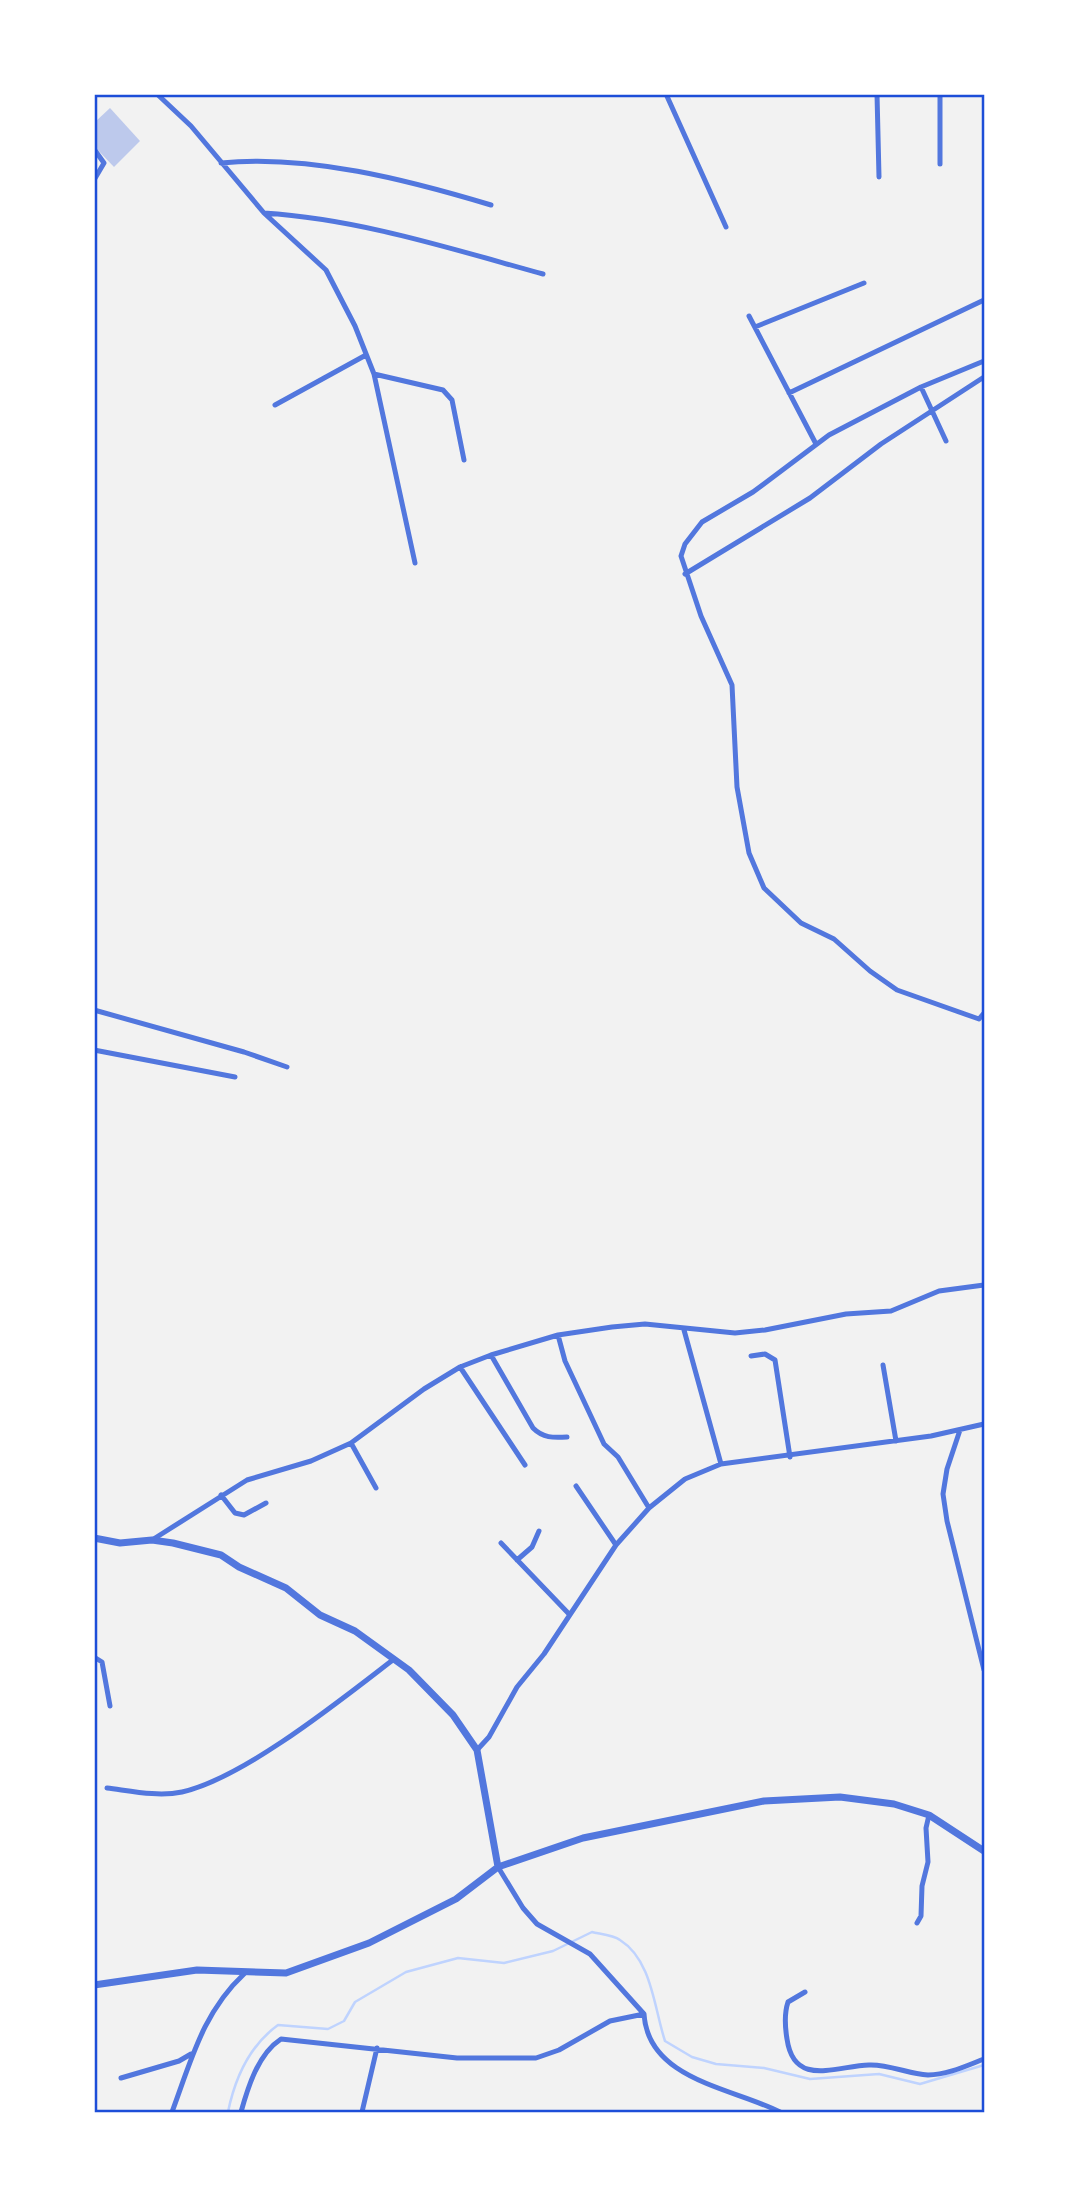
<svg xmlns="http://www.w3.org/2000/svg" width="1079" height="2207" font-family="'Archivo Narrow',sans-serif">
	<style>
		.lines { fill: none; stroke-linecap: round; stroke-linejoin: round }
		.stream { stroke: #bfd3fe; stroke-width: 2.5 }
		.building { fill: #bdc9ec }
		.minor { stroke: #5277de; stroke-width: 5 }
		.tertiary { stroke: #5277de; stroke-width: 7 }
		.neatline { fill: none; stroke: #1d4ed8; stroke-width: 2.5 }
	</style>
	<rect width="100%" height="100%" fill="#f2f2f2"/>
	<g class="lines">
		<path class="stream" d="M 228,2112 C 235,2078 249,2046 278,2025 L 328,2029 L 344,2021 L 355,2002 L 406,1972 L 458,1958 L 504,1963 L 553,1951 L 592,1932 C 600,1934 613,1935 620,1940 C 652,1960 654,2008 665,2041 L 692,2057 L 716,2064 L 764,2068 L 810,2079 L 879,2074 L 920,2084 L 984,2065"/>
	</g>
	<path class="building" d="M 110,108 L 140,141 L 114,167 L 94,146 L 94,123 Z"/>
	<g class="lines">
		<path class="minor" d="M 157,94 L 191,126 L 264,213 C 359,219 452,249 543,274
			M 666,94 L 726,227
			M 877,94 L 879,177
			M 940,94 L 940,164
			M 94,149 L 104,163 L 94,180
			M 221,163 C 308,154 408,180 491,205
			M 264,213 L 326,270 L 355,326 L 374,374 L 415,563
			M 749,316 L 816,444
			M 755,327 L 864,283
			M 984,361 L 921,387 L 829,435 L 753,492 L 702,522 L 685,544 L 681,556 L 701,616 L 732,685 L 737,787 L 749,853 L 764,888 L 801,923 L 834,939 L 870,971 L 897,990 L 979,1019 L 984,1013
			M 374,374 L 443,390 L 452,400 L 464,460
			M 921,387 L 946,441
			M 789,393 L 984,300
			M 275,405 L 366,355
			M 685,574 L 810,498 L 881,444 L 984,377
			M 94,1010 L 244,1052 L 287,1067
			M 94,1050 L 235,1077
			M 684,1330 L 721,1464
			M 558,1335 L 565,1361 L 604,1444 L 618,1457 L 649,1508
			M 491,1355 L 533,1428 C 543,1438 553,1438 567,1437
			M 751,1356 L 765,1354 L 775,1360 L 790,1457
			M 883,1365 L 896,1441
			M 460,1367 L 525,1465
			M 960,1430 L 947,1469 L 943,1494 L 947,1521 L 984,1670
			M 351,1443 L 376,1488
			M 576,1486 L 616,1545
			M 221,1495 L 235,1513 L 244,1515 L 266,1503
			M 152,1540 L 247,1480 L 311,1461 L 351,1443 L 424,1389 L 460,1367 L 491,1355 L 558,1335 L 612,1327 L 645,1324 L 735,1333 L 765,1330 L 846,1314 L 891,1311 L 939,1291 L 984,1285
			M 501,1543 L 569,1614
			M 517,1560 L 532,1547 L 539,1531
			M 94,1657 L 102,1662 L 110,1706
			M 477,1750 L 489,1737 L 517,1687 L 544,1654 L 616,1545 L 649,1508 L 685,1479 L 721,1464 L 931,1436 L 984,1424
			M 107,1788 C 131,1791 158,1797 182,1792 C 244,1778 342,1699 394,1659
			M 94,1792 L 94,1804
			M 498,1867 L 523,1908 L 537,1924 L 590,1954 L 644,2014 C 648,2080 733,2088 780,2112
			M 917,1923 L 921,1916 L 922,1886 L 928,1862 L 926,1828 L 929,1815
			M 805,1992 L 788,2002 C 784,2014 785,2027 787,2039 C 794,2088 836,2066 869,2065 C 889,2064 908,2074 928,2075 C 947,2075 966,2066 984,2059
			M 121,2078 L 179,2061 L 191,2054
			M 172,2112 C 191,2061 203,2012 244,1974
			M 241,2112 C 248,2087 258,2054 281,2039 L 457,2058 L 536,2058 L 559,2050 L 610,2021 L 644,2014
			M 362,2112 L 377,2048"/>
		<path class="tertiary" d="M 94,1538 L 120,1543 L 152,1540 L 173,1543 L 221,1555 L 239,1567 L 286,1588 L 320,1615 L 355,1631 L 409,1670 L 453,1715 L 477,1750 L 498,1867
			M 94,1985 L 197,1970 L 286,1973 L 369,1943 L 456,1899 L 498,1867 L 583,1838 L 764,1801 L 840,1797 L 894,1804 L 929,1815 L 984,1851"/>
	</g>
	<rect width="1079" height="2207" fill="none" stroke="#ffffff" stroke-width="192"/>
	<rect x="96" y="96" width="887" height="2015" class="neatline"/>
</svg>
